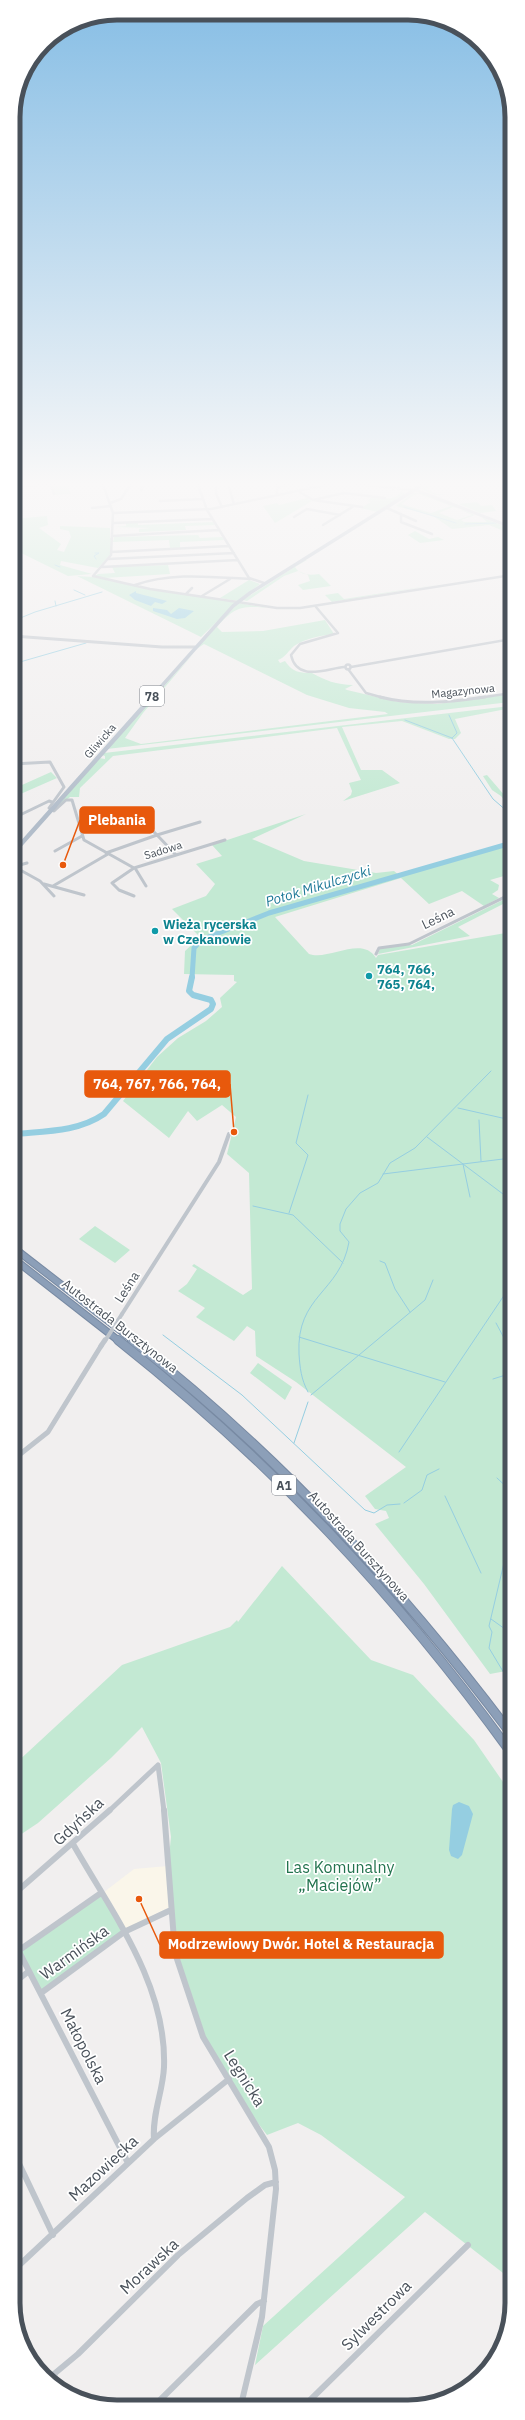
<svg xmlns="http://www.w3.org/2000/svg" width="525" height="2420" font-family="'IBM Plex Sans',sans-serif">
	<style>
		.commercial { fill: #faf6ea }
		.green { fill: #c3e9d3; fill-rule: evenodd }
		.water { fill: #95cee1 }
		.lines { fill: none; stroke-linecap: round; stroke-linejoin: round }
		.stream { stroke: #95cee1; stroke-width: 1 }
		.river-far1 { stroke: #95cee1; stroke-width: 5 }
		.river { stroke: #95cee1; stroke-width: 6 }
		.motorway-far1-casing { stroke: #788aa3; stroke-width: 8 }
		.motorway-casing { stroke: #788aa3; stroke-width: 10 }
		.minor-far4 { stroke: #bfc5cc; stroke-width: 2.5 }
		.minor-far3 { stroke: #bfc5cc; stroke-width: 3 }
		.minor-far2 { stroke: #bfc5cc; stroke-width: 4 }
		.minor-far1 { stroke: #bfc5cc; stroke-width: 5 }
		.minor { stroke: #bfc5cc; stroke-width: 6 }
		.tertiary { stroke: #bfc5cc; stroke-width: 3 }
		.secondary { stroke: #bfc6d0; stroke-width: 3 }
		.primary-far1 { stroke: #b2bdca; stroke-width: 3.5 }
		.primary { stroke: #b2bdca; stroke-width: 4.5 }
		.motorway-far1 { stroke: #8c9fb8; stroke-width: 6 }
		.motorway { stroke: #8c9fb8; stroke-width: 8 }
		.minor-bridge-far1 { stroke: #bfc5cc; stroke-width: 4 }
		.minor-bridge { stroke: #bfc5cc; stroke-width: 5 }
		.culture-dot { fill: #0f9aa8; stroke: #fff; stroke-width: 1.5 }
		.labels { text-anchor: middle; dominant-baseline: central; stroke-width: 3.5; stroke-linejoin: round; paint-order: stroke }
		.far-street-label { font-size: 11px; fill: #49515a; stroke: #fff }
		.shield { fill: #fff; stroke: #80858c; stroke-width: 1 }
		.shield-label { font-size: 12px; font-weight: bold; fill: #49515a }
		.street-label { font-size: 13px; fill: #49515a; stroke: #fff }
		.culture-label { font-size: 13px; font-weight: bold; fill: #0d838f; stroke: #fff; text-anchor: start }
		.water-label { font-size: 14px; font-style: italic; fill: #1e7998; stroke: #fff }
		.near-street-label { font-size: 16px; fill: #49515a; stroke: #fff }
		.near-park-label { font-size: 16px; fill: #22734e; stroke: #fff }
		.rim { fill: none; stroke: #49515a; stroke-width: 5 }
		.leader { fill: none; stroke: #e8590c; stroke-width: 1.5 }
		.callout-dot { fill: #e8590c; stroke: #fff; stroke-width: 1.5 }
		.callout { fill: #e8590c; stroke: #e8590c; stroke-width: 1.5 }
		.callout-label { font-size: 14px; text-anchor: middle; font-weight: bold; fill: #fff }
	</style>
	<rect width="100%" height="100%" fill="#f1efef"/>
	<path class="commercial" d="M 168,1866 L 170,1907 L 126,1929 L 104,1892 L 134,1869 Z"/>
	<path class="green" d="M 429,482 L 471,482 L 482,485 L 484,483 L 505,483 L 506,485 L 511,484 L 511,490 L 503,486 L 455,487 L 433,483 L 426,489 L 436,494 L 453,494 L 435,495 L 421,489 Z
		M 51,484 L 67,484 L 71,494 L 55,495 Z
		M 401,491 L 406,495 L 377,512 L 361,508 L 371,502 L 368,501 L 372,496 C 381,497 395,503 401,491 Z
		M 413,493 L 422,493 L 461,509 L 453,507 L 439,513 L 457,520 L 472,515 L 461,510 L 463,510 L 475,515 L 461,520 L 464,522 L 487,522 L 481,517 L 511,529 L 511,534 L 489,525 L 452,529 L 433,516 L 396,506 ZM 419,494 L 451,506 L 431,513 L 401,504 L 414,495 Z
		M 307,498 L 312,501 L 275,523 L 263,506 L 277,503 L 279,505 Z
		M 477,502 L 481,506 L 492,505 L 496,511 L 480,513 L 459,504 Z
		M 47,516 L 48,525 L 39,528 L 61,544 L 57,550 L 64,552 L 71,537 L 69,531 L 60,529 L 60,526 L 110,528 L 110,538 L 112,538 L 110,555 L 98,568 L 61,561 L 60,565 L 92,574 L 68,576 L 13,549 L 13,519 Z
		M 138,522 L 138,525 L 213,522 L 215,525 L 185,526 L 186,530 L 139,532 L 139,529 L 151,528 L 115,527 L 126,526 L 126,523 Z
		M 415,531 L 429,539 L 438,537 L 444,540 L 420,543 L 408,535 Z
		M 198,535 L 200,538 L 222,537 L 224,540 L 180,542 L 180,548 L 170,548 L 169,540 L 113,542 L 114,537 Z
		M 305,560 L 307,560 L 295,567 C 300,576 311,575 319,574 L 331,586 L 303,590 L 298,585 L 310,581 L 308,575 L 298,571 L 284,576 L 247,601 L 243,600 Z
		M 168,565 L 170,574 L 104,578 L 95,576 L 98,574 L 115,573 L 112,567 Z
		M 77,576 L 93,577 L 149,589 L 237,602 L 201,637 Z
		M 249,580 L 260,584 L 238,601 L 220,598 Z
		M 442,584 L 332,602 L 325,595 L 338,593 L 344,599 Z
		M 238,603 L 268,608 C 242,605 234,607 217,627 L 222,632 L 263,631 L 325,620 L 334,634 C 320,636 306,638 294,646 C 288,651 286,657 278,660 L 280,663 L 285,661 C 291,670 296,672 306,673 C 308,673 310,672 312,673 C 324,680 337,685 353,685 L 345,689 L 347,690 L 398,702 L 437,704 L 511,694 L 511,702 L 107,749 L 194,653 L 143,713 L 125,738 L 141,744 L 388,714 L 385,712 L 349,708 L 307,695 L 204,644 L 195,650 Z
		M 511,706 L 511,708 L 455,719 L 461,733 L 455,739 L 449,739 L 402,721 L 342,727 L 361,770 L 382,770 L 400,783 L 343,801 L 351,795 L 352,791 L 349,783 L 361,780 L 337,728 L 113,756 L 80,788 L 79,797 L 70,797 L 55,809 L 99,758 L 105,759 L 105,756 L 102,755 L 104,753 Z
		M 51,772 L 57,778 L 16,796 L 13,795 L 13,789 Z
		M 487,775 L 511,803 L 511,809 L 501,796 L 492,790 L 483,776 Z
		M 306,814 L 252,839 L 304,861 L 376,873 L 394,871 L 400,876 L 511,843 L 511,874 L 490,880 L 499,885 L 498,890 L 492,894 L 499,898 L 484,906 L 462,891 L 429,904 L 401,878 L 275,917 L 309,954 C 329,961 362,935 376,958 L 378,955 L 511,932 L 512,1679 L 506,1671 L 490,1674 L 424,1584 L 375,1524 L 389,1518 L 386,1511 L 375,1509 L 365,1496 L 406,1467 L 296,1382 L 256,1356 L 255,1331 L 247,1326 L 234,1341 L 196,1317 L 205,1308 L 178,1291 L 187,1284 L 197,1269 L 192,1266 L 194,1264 L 243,1295 L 252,1289 L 249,1173 L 227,1154 L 236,1117 L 222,1105 L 197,1121 L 188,1111 L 169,1138 L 123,1101 L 157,1057 L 178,1038 L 206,1021 L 222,1007 L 220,998 L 237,982 L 234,981 L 234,975 L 184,974 L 185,951 L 200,937 L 172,909 L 206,896 L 215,884 L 196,864 L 222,856 L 212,845 Z
		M 511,896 L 511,906 L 505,903 L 458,927 L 470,936 L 378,954 L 380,949 L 384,947 L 412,945 Z
		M 95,1226 L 130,1250 L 115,1263 L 79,1239 Z
		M 258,1363 L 292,1387 L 285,1400 L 250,1373 Z
		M 282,1566 L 371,1660 L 413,1675 L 474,1740 L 512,1795 L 512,2264 L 503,2273 L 425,2212 L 255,2365 L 263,2326 L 405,2197 L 321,2135 L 298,2123 L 267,2135 L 251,2114 L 203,2037 L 175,1953 L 168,1866 L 171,1837 L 161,1763 L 142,1727 L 111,1758 L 38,1823 L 14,1839 L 14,1765 L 122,1665 L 230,1627 L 237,1620 L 238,1622 Z
		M 101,1893 L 124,1932 L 41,1993 L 18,1951 Z"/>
	<path class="water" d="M 136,591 L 136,593 L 167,601 L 162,604 L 155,602 L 151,606 L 135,600 L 129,595 Z
		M 153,608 L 167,610 L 171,614 L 179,608 L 194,611 L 185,618 L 177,619 L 153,611 Z
		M 459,1802 L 469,1806 L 473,1814 L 462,1855 L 458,1859 L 451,1856 L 449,1850 L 452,1809 L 453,1805 Z"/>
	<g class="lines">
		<path class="stream" d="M 468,482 L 480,485 L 503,485
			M 404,507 L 456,523
			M 506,522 L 511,522
			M 465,524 L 496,523
			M 95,553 L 99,553 L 94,556 L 96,559
			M 55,565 L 60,567
			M 74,590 L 85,595
			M 55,601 L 56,606
			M 13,621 L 35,612 L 102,592
			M 13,664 L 86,643
			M 449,715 L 457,733 L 452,738
			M 405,720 L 452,738 L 493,799 L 508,812
			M 458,1108 L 511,1120
			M 479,1120 L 481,1161
			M 427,1137 L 511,1200
			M 505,1158 L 511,1148
			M 463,1164 L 470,1197
			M 383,1174 L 511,1158
			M 253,1206 L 293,1215 L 343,1263
			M 289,1213 L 308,1155 L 296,1143 L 308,1095
			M 380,1261 L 385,1263 L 395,1289 L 410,1312
			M 507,1306 L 511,1304
			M 496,1323 L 512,1353
			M 163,1335 L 242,1395 L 365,1510 L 374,1513 L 387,1505 L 400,1504
			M 299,1337 L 445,1382
			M 493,1379 L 512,1373
			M 308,1392 C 301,1379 300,1368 299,1354 C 296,1295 340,1293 349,1242 L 340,1231 L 340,1224 L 346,1209 L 360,1193 L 378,1183 L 390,1163 L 415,1148 L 491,1071
			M 311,1395 L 425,1300 L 433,1280
			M 294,1443 L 308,1402
			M 399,1452 L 511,1285
			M 497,1478 L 512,1492
			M 445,1496 L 481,1573
			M 404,1503 L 422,1490 L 427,1475 L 439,1469
			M 491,1619 L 512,1634
			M 504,1673 L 489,1648 L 492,1632 L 489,1626 L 508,1546"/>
		<path class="river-far1" d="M 192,978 L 194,948 L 201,940 L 269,913 L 511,843"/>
		<path class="river" d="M 14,1134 C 45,1131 78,1132 104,1114 L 167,1039 L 211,1009 L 213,1004 L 211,1000 L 193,995 L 189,991 L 192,977"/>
		<g class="motorway-far1-casing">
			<path id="motorway-far1" d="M 14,1248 L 134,1341
				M 14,1259 L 119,1341"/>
		</g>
		<g class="motorway-casing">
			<path id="motorway" d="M 118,1340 C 273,1463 396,1594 512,1754
				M 132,1340 C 279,1455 400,1586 512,1735"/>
		</g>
		<path class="minor-far4" d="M 102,482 L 113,513 L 111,555 L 93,576 L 150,589 L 277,608 L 300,608 L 511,575
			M 197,482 L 207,510 L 249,578 L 264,583
			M 216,482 L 216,494 L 222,507
			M 277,482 L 277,495
			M 298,482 L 317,486
			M 338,482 L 414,490
			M 475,482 L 511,482
			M 50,483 L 54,494
			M 13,487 L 78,482
			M 229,487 L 234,504
			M 277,487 L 300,482
			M 393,489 L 394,482
			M 141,490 L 146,482
			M 298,491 L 313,500 L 344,493 L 385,498
			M 313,500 L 362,507
			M 160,501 L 203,499
			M 110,503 L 121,499 L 132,482
			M 92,508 L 111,506
			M 387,508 L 416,521
			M 113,513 L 211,509 L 340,482
			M 401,514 L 401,522 L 432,534
			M 294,517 L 307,509 L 340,515
			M 114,523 L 212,519
			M 323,525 L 354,506
			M 112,536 L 219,530
			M 111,552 L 229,546
			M 108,559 L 234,553
			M 102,567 L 238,560
			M 135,585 C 172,572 211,577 250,579
			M 186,594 L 192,588
			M 202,596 L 230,579
			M 316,607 L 338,633 L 300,644 L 291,655 C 297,682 325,669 344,667
			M345.5 667a2.5 2.5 0 1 1 5 0a2.5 2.5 0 1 1-5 0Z
			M 351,667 L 511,639
			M 348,669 L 366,693 L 384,698
			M 478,698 L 511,693"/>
		<path class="minor-far3" d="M 380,697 C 415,706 450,702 485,697
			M 13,764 L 50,762 L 64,787 L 49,808 L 54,811 L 66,800 L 72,800 L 84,840 L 134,868 L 225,840
			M 22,814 L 49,801 L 52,802
			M 146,824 L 157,835 L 200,822
			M 55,851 L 82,836
			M 106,853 L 157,835 L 176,855
			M 13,866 L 40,881 L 54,896
			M 16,866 L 27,863
			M 134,868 L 112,883 L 119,890 L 134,896
			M 135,868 L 146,886
			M 44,884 L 84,895
			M 53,886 L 108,854
			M 376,954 L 379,948 L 409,944 L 511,894"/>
		<path class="minor-far2" d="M 122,1314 L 219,1162 L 229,1134"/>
		<path class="minor-far1" d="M 14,1459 L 48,1432 L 101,1346
			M 158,1765 L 164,1811
			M 109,1811 L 158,1765"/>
		<path class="minor" d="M 164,1810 L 175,1953 L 203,2037 L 269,2147 L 275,2170 L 276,2189 L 262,2317 L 241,2405
			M 14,1894 L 110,1810
			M 14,1942 L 128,2163
			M 18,1951 L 101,1893
			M 14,1983 L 29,1971
			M 41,1993 L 124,1932 L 171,1910
			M 154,2139 L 229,2079
			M 14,2153 L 53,2235
			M 14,2270 L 154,2139 C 152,2114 163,2091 164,2067 C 167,1984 112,1913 73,1844
			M 54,2375 L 62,2391
			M 48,2379 L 78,2354 L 178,2255 L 247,2198 L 265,2185 L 276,2182
			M 155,2405 L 257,2304 L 264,2301
			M 304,2406 L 468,2245"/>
		<path class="tertiary" d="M 13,636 L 162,647 L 195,647"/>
		<path class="secondary" d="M 416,490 L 511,527"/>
		<path class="primary-far1" d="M 151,698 L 233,606 L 250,593 L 427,482"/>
		<path class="primary" d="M 13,853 L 152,697"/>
		<use href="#motorway-far1" class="motorway-far1"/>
		<use href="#motorway" class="motorway"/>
		<path class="minor-bridge-far1" d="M 105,1341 L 122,1314"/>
		<path class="minor-bridge" d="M 101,1346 L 105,1340"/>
	</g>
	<linearGradient id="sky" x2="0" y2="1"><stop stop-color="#87bee5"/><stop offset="0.59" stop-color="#f9f8f8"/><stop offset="1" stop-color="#f9f8f8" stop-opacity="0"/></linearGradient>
	<rect width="525" height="820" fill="url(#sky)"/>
	<g class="culture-dot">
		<circle cx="155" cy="931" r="4"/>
		<circle cx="369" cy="976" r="4"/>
	</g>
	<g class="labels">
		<g class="far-street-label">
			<text transform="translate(463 691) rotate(-6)">Magazynowa</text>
			<text transform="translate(100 741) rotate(-49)">Gliwicka</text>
			<text transform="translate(163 850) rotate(-17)">Sadowa</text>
		</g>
		<g class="shield">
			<rect x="140" y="686" width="24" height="20" rx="3"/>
			<rect x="272" y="1475" width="24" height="20" rx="3"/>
		</g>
		<g class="shield-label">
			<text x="152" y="696">78</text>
			<text x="284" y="1485">A1</text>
		</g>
		<g class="street-label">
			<text transform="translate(438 918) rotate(-26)">Leśna</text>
			<text transform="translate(127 1287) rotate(-57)">Leśna</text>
			<text transform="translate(120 1326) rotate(38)">Autostrada Bursztynowa</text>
			<text transform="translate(359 1546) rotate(48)">Autostrada Bursztynowa</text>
		</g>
		<g class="culture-label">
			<text x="163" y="924">Wieża rycerska<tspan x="163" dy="15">w Czekanowie</tspan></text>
			<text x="377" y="969">764, 766,<tspan x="377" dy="15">765, 764,</tspan></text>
		</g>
		<g class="water-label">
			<text transform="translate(318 886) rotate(-17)">Potok Mikulczycki</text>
		</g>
		<g class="near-street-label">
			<text transform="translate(78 1821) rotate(-43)">Gdyńska</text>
			<text transform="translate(74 1952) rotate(-36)">Warmińska</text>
			<text transform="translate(84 2046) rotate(63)">Małopolska</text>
			<text transform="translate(245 2078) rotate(58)">Legnicka</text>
			<text transform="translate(103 2168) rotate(-43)">Mazowiecka</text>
			<text transform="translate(149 2266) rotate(-43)">Morawska</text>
			<text transform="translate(376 2315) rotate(-45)">Sylwestrowa</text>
		</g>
		<g class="near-park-label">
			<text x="340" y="1867">Las Komunalny<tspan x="340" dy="18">„Maciejów”</tspan></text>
		</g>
	</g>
	<path d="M0 0H525V2420H0ZM117 20H408A97 97 0 0 1 505 117V2303A97 97 0 0 1 408 2400H117A97 97 0 0 1 20 2303V117A97 97 0 0 1 117 20Z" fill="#fff" fill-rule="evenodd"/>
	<path class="rim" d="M117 20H408A97 97 0 0 1 505 117V2303A97 97 0 0 1 408 2400H117A97 97 0 0 1 20 2303V117A97 97 0 0 1 117 20Z"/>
	<path class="leader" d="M63 865L80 820M234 1132L230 1084M139 1899L160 1945"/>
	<g class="callout-dot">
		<circle cx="63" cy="865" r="4"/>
		<circle cx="234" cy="1132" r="4"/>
		<circle cx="139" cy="1899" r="4"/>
	</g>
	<g class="callout">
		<rect x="80" y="807" width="74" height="26" rx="4"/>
		<rect x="85" y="1071" width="145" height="26" rx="4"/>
		<rect x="160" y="1932" width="283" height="26" rx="4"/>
	</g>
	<g class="callout-label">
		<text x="117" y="825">Plebania</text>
		<text x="157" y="1089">764, 767, 766, 764,</text>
		<text x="301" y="1949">Modrzewiowy Dwór. Hotel &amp; Restauracja</text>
	</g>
</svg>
